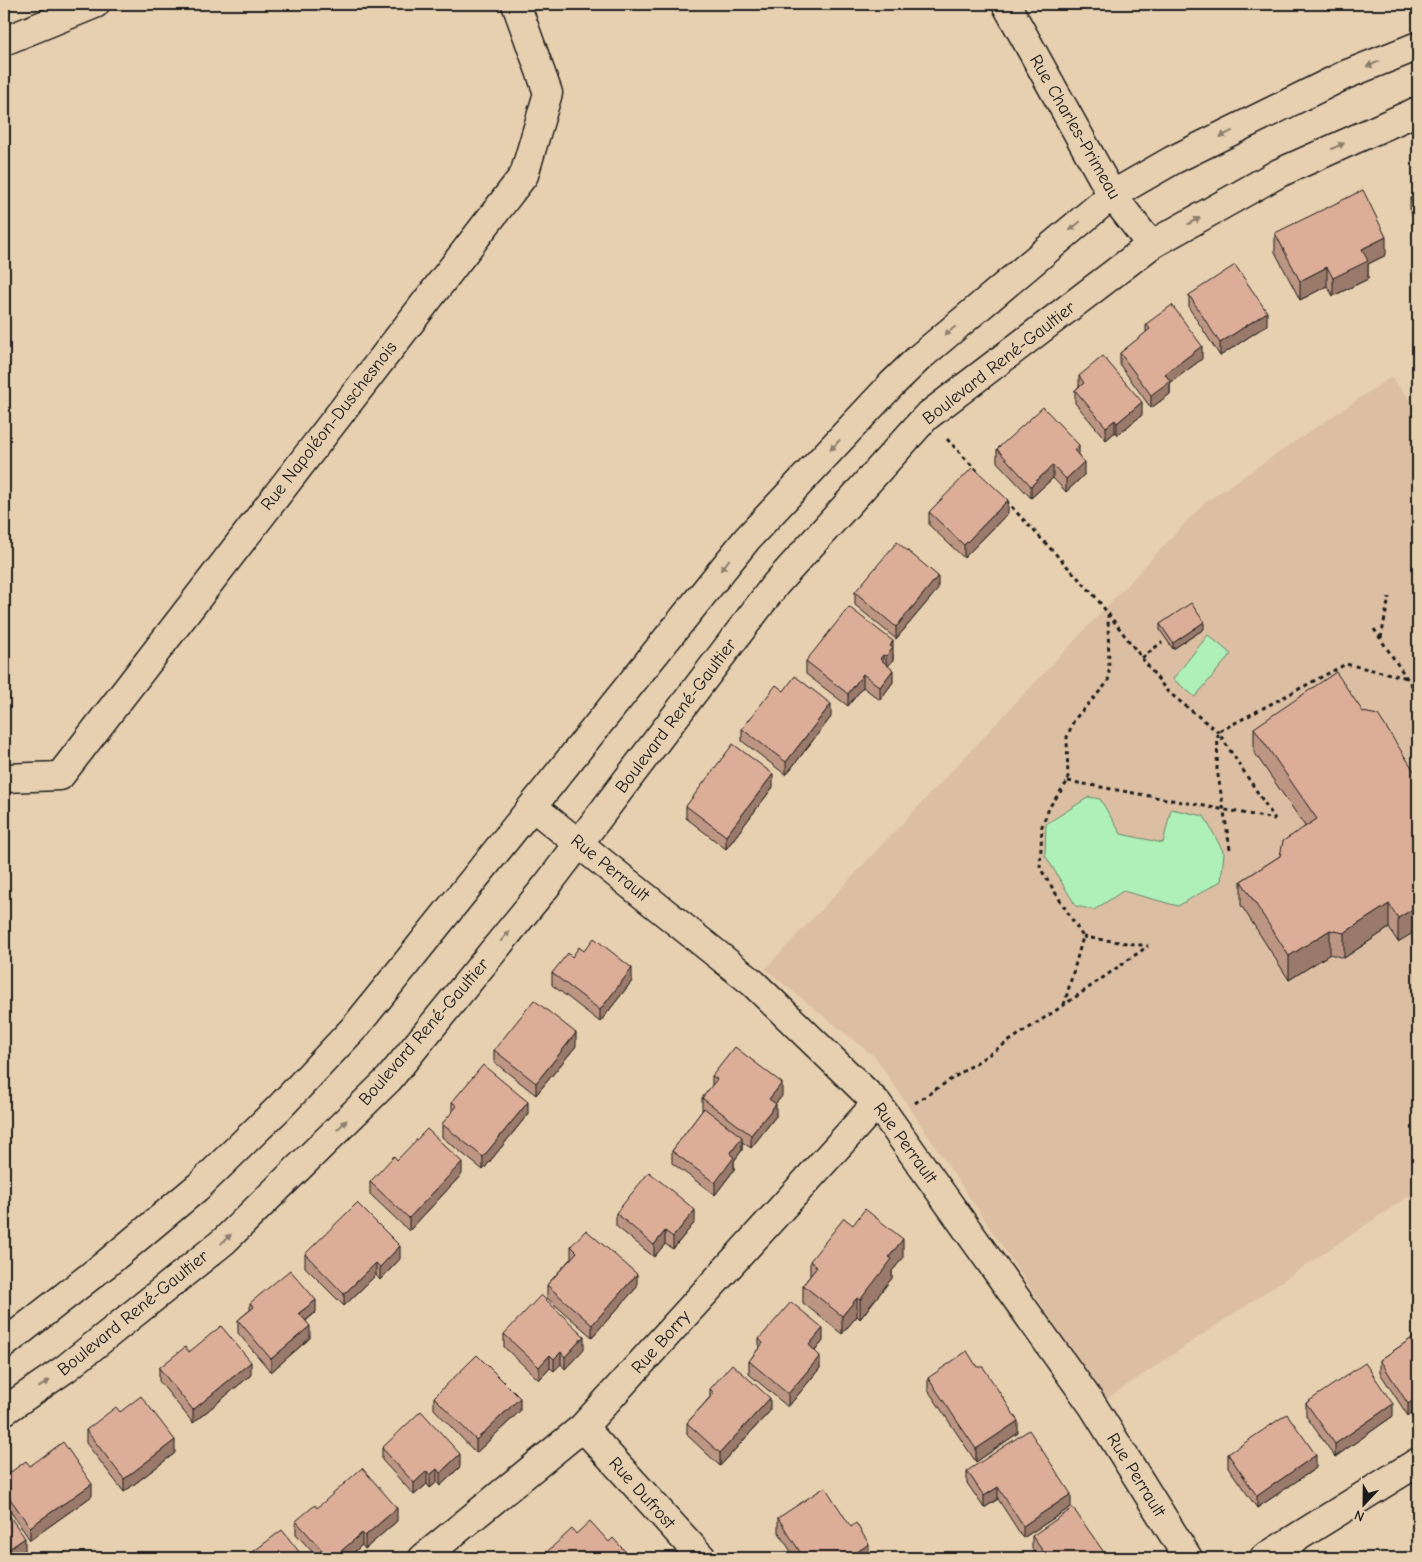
<svg xmlns="http://www.w3.org/2000/svg" width="1422" height="1562" font-family="'Comic Neue',sans-serif">
	<style>
		.built { fill: #dcbfa3 }
		.green { fill: #aff0b9; stroke: #66866a }
		.lines { fill: none; stroke-linecap: round; stroke-linejoin: round }
		.street-casing { stroke: #1c1c1c; stroke-width: 31 }
		.secondary-casing { stroke: #1c1c1c; stroke-width: 31 }
		.path { stroke: #1c1c1c; stroke-width: 3; stroke-dasharray: 4 4; stroke-linecap: butt }
		.street { stroke: #e7d0b0; stroke-width: 28 }
		.secondary { stroke: #e7d0b0; stroke-width: 28 }
		.wall { fill: #bd9683; stroke: #1c1c1c }
		.shaded-wall { fill: #9a7a6a; stroke: #1c1c1c }
		.building { fill: #dcae98; stroke: #1c1c1c }
		.oneway { fill: #8c7f6d }
		.labels { text-anchor: middle; dominant-baseline: central; stroke-width: 4; stroke-linejoin: round; paint-order: stroke }
		.street-label { font-size: 18px; fill: #1c1c1c; stroke: #e7d0b0 }
	</style>
	<rect width="100%" height="100%" fill="#e7d0b0"/>
	<filter id="ink" filterUnits="userSpaceOnUse"><feTurbulence type="fractalNoise" baseFrequency=".02" numOctaves="2"/><feDisplacementMap in="SourceGraphic" scale="10" xChannelSelector="R" yChannelSelector="G"/><feConvolveMatrix kernelMatrix="1 2 1 2 8 2 1 2 1" color-interpolation-filters="sRGB"/></filter>
	<g filter="url(#ink)">
		<path class="built" d="M 1391,377 L 1418,410 L 1418,1190 L 1105,1400 L 876,1058 L 765,969 L 1204,503 Z"/>
		<path class="green" d="M 1208,635 L 1231,654 L 1195,697 L 1173,679 Z
			M 1089,797 L 1100,799 L 1121,834 L 1163,843 L 1171,809 L 1204,816 L 1224,853 L 1221,881 L 1178,906 L 1123,891 L 1094,910 L 1076,906 L 1045,855 L 1046,824 Z"/>
		<g class="lines">
			<g class="street-casing">
				<path id="street" d="M 1006,4 L 1112,195 L 1151,245
					M 4,41 L 95,4
					M 4,778 L 60,776 L 524,175 L 548,93 L 516,4
					M 533,807 L 753,983 L 877,1103 L 1093,1406 L 1188,1558
					M 583,1427 L 702,1558
					M 423,1558 L 583,1427 L 877,1103
					M 1264,1558 L 1418,1462"/>
			</g>
			<g class="secondary-casing">
				<path id="secondary" d="M 4,1344 L 106,1264 L 199,1186 L 279,1108 L 356,1026 L 747,539 L 892,384 L 920,357 L 1112,195 L 1173,160 L 1345,75 L 1418,46
					M 4,1411 L 65,1369 L 224,1241 L 389,1079 L 548,884 L 775,585 L 926,417 L 1151,245 L 1279,173 L 1418,111"/>
			</g>
			<path class="path" d="M 947,439 L 979,473
				M 1006,501 L 1094,595 L 1167,691 L 1218,732 L 1275,819
				M 1374,629 L 1418,695
				M 1381,638 L 1389,597
				M 1142,658 L 1162,642
				M 1068,781 L 1275,819
				M 1230,849 L 1217,769 L 1218,732 L 1346,664 L 1408,678
				M 1083,937 L 1148,946
				M 1064,1005 L 1083,937 L 1040,868 L 1042,826 L 1050,806 L 1068,781 L 1067,737 L 1074,720 L 1108,682 L 1109,672 L 1108,615
				M 915,1103 L 1064,1005 L 1148,946"/>
			<use href="#street" class="street"/>
			<use href="#secondary" class="secondary"/>
		</g>
		<path class="wall" d="M 1418,194 L 1418,229 L 1410,210 L 1410,198 Z
			M 1275,233 L 1386,255 L 1368,264 L 1368,279 L 1333,296 L 1327,286 L 1300,300 L 1275,252 Z
			M 1189,295 L 1267,325 L 1220,356 L 1189,308 Z
			M 1146,324 L 1202,359 L 1170,383 L 1170,394 L 1151,408 L 1120,365 L 1120,353 L 1146,333 Z
			M 1079,376 L 1142,415 L 1117,435 L 1115,432 L 1106,440 L 1075,403 L 1075,390 L 1079,387 Z
			M 997,449 L 1079,456 L 1084,475 L 1066,492 L 1053,478 L 1031,498 L 997,462 Z
			M 929,512 L 1008,513 L 964,558 L 929,525 Z
			M 938,589 L 896,639 L 855,605 L 855,592 Z
			M 1160,624 L 1204,629 L 1173,649 L 1160,630 Z
			M 893,654 L 893,660 L 888,666 L 893,682 L 880,700 L 863,687 L 848,706 L 806,674 L 806,661 Z
			M 784,691 L 831,717 L 786,775 L 742,741 L 742,729 Z
			M 1363,712 L 1418,777 L 1398,942 L 1389,928 L 1344,958 L 1330,954 L 1289,980 L 1241,905 L 1241,881 L 1280,856 L 1305,826 L 1254,752 L 1254,728 Z
			M 773,787 L 726,849 L 686,818 L 686,806 Z
			M 584,951 L 632,981 L 600,1022 L 552,985 L 552,973 L 572,957 Z
			M 576,1046 L 536,1095 L 494,1062 L 494,1050 Z
			M 712,1076 L 782,1096 L 775,1104 L 776,1116 L 751,1148 L 742,1142 L 742,1150 L 734,1161 L 734,1170 L 715,1195 L 672,1163 L 672,1151 L 702,1111 L 702,1098 L 712,1086 Z
			M 452,1102 L 528,1114 L 483,1170 L 442,1137 L 442,1124 L 452,1113 Z
			M 397,1160 L 462,1174 L 409,1231 L 370,1194 L 370,1182 Z
			M 616,1213 L 695,1222 L 673,1249 L 665,1244 L 654,1257 L 616,1226 Z
			M 853,1225 L 903,1258 L 892,1271 L 892,1278 L 860,1319 L 857,1316 L 842,1334 L 803,1303 L 803,1285 L 810,1276 L 810,1261 Z
			M 571,1246 L 637,1287 L 592,1337 L 547,1298 L 547,1285 L 571,1258 Z
			M 305,1254 L 400,1259 L 380,1280 L 376,1275 L 344,1306 L 305,1267 Z
			M 250,1303 L 316,1312 L 306,1321 L 310,1338 L 271,1372 L 238,1333 L 238,1320 L 250,1310 Z
			M 504,1334 L 584,1349 L 565,1369 L 561,1364 L 554,1371 L 550,1368 L 539,1380 L 504,1347 Z
			M 1418,1334 L 1418,1410 L 1408,1416 L 1380,1373 L 1380,1360 Z
			M 759,1339 L 823,1341 L 815,1351 L 820,1368 L 788,1407 L 749,1374 L 749,1361 L 759,1348 Z
			M 189,1352 L 251,1375 L 193,1423 L 159,1381 L 159,1368 Z
			M 977,1367 L 1018,1433 L 976,1462 L 928,1390 L 928,1378 Z
			M 710,1389 L 770,1411 L 720,1466 L 687,1435 L 687,1423 L 710,1397 Z
			M 434,1397 L 520,1411 L 476,1453 L 434,1409 Z
			M 1306,1403 L 1393,1416 L 1335,1457 L 1306,1416 Z
			M 120,1412 L 175,1453 L 124,1492 L 86,1443 L 86,1430 Z
			M 382,1448 L 460,1467 L 440,1486 L 437,1482 L 430,1488 L 427,1484 L 414,1495 L 382,1460 Z
			M 1228,1454 L 1316,1468 L 1257,1508 L 1228,1467 Z
			M 30,1466 L 92,1496 L 30,1540 L 4,1502 L 4,1477 Z
			M 967,1471 L 1071,1507 L 1023,1538 L 998,1499 L 984,1508 L 967,1483 Z
			M 4,1508 L 25,1551 L 15,1558 L 7,1558 L 7,1557 L 4,1558 Z
			M 317,1508 L 397,1521 L 365,1549 L 362,1545 L 348,1558 L 318,1558 L 296,1534 L 296,1521 Z
			M 778,1518 L 869,1557 L 867,1558 L 795,1558 L 778,1531 Z
			M 1032,1536 L 1108,1558 L 1039,1558 L 1032,1549 Z"/>
		<path class="shaded-wall" d="M 1386,237 L 1386,255 L 1368,264 L 1368,279 L 1333,296 L 1333,278 L 1362,249 Z
			M 1327,267 L 1327,286 L 1300,300 L 1300,281 Z
			M 1267,312 L 1267,325 L 1220,356 L 1220,343 Z
			M 1202,346 L 1202,359 L 1170,383 L 1170,394 L 1151,408 L 1151,395 L 1165,374 Z
			M 1142,402 L 1142,415 L 1117,435 L 1117,423 Z
			M 1115,420 L 1115,432 L 1106,440 L 1106,427 Z
			M 1079,445 L 1079,458 L 1074,450 Z
			M 1084,462 L 1084,475 L 1066,492 L 1066,479 Z
			M 1053,465 L 1053,478 L 1031,498 L 1031,486 Z
			M 1008,500 L 1008,513 L 964,558 L 964,545 Z
			M 938,576 L 938,589 L 896,639 L 896,627 Z
			M 1204,622 L 1204,629 L 1173,649 L 1173,643 Z
			M 893,641 L 893,660 L 886,669 L 886,656 L 890,646 Z
			M 883,655 L 883,667 L 880,659 Z
			M 893,670 L 893,682 L 880,700 L 880,687 Z
			M 863,674 L 863,687 L 848,706 L 848,694 Z
			M 831,704 L 831,717 L 786,775 L 786,762 Z
			M 773,774 L 773,787 L 726,849 L 726,836 Z
			M 1389,904 L 1389,928 L 1344,958 L 1344,933 Z
			M 1418,906 L 1418,930 L 1398,942 L 1398,918 Z
			M 1330,930 L 1330,954 L 1289,980 L 1289,956 Z
			M 632,968 L 632,981 L 600,1022 L 600,1010 Z
			M 576,1033 L 576,1046 L 536,1095 L 536,1083 Z
			M 782,1083 L 782,1096 L 769,1111 L 769,1099 Z
			M 528,1102 L 528,1114 L 483,1170 L 483,1157 Z
			M 776,1104 L 776,1116 L 751,1148 L 751,1135 Z
			M 742,1137 L 742,1150 L 734,1161 L 734,1170 L 715,1195 L 715,1183 L 730,1154 Z
			M 462,1162 L 462,1174 L 409,1231 L 409,1218 Z
			M 695,1210 L 695,1222 L 673,1249 L 673,1237 Z
			M 665,1231 L 665,1244 L 654,1257 L 654,1245 Z
			M 903,1239 L 903,1258 L 892,1271 L 892,1278 L 860,1319 L 860,1300 L 889,1257 Z
			M 400,1246 L 400,1259 L 380,1280 L 380,1267 Z
			M 376,1263 L 376,1275 L 344,1306 L 344,1294 Z
			M 637,1274 L 637,1287 L 592,1337 L 592,1325 Z
			M 857,1298 L 857,1316 L 842,1334 L 842,1316 Z
			M 316,1300 L 316,1312 L 299,1326 L 299,1313 Z
			M 310,1326 L 310,1338 L 271,1372 L 271,1359 Z
			M 823,1328 L 823,1341 L 809,1358 L 809,1345 Z
			M 584,1336 L 584,1349 L 565,1369 L 565,1357 Z
			M 561,1352 L 561,1364 L 554,1371 L 554,1359 Z
			M 550,1355 L 550,1368 L 539,1380 L 539,1367 Z
			M 820,1356 L 820,1368 L 788,1407 L 788,1394 Z
			M 251,1362 L 251,1375 L 193,1423 L 193,1410 Z
			M 1418,1397 L 1418,1410 L 1408,1416 L 1408,1404 Z
			M 520,1398 L 520,1411 L 476,1453 L 476,1440 Z
			M 770,1398 L 770,1411 L 720,1466 L 720,1453 Z
			M 1393,1404 L 1393,1416 L 1335,1457 L 1335,1444 Z
			M 1018,1421 L 1018,1433 L 976,1462 L 976,1449 Z
			M 175,1440 L 175,1453 L 124,1492 L 124,1479 Z
			M 460,1454 L 460,1467 L 440,1486 L 440,1473 Z
			M 1316,1455 L 1316,1468 L 1257,1508 L 1257,1496 Z
			M 437,1469 L 437,1482 L 430,1488 L 430,1475 Z
			M 427,1471 L 427,1484 L 414,1495 L 414,1483 Z
			M 92,1484 L 92,1496 L 30,1540 L 30,1527 Z
			M 998,1487 L 998,1499 L 984,1508 L 984,1496 Z
			M 1071,1494 L 1071,1507 L 1023,1538 L 1023,1526 Z
			M 397,1508 L 397,1521 L 365,1549 L 365,1536 Z
			M 362,1533 L 362,1545 L 348,1558 L 333,1558 Z
			M 25,1538 L 25,1551 L 15,1558 L 9,1558 L 9,1549 Z
			M 7,1544 L 7,1557 L 4,1558 L 4,1546 Z
			M 869,1544 L 869,1557 L 867,1558 L 848,1558 Z"/>
		<path class="building" d="M 1363,190 L 1386,237 L 1362,249 L 1368,261 L 1333,278 L 1327,267 L 1300,281 L 1275,233 Z
			M 1418,194 L 1418,216 L 1410,198 Z
			M 1235,265 L 1267,312 L 1220,343 L 1189,295 Z
			M 1172,305 L 1202,346 L 1165,374 L 1170,381 L 1151,395 L 1120,353 L 1150,329 L 1146,324 Z
			M 1103,356 L 1142,402 L 1117,423 L 1115,420 L 1106,427 L 1075,390 L 1084,383 L 1079,376 Z
			M 1043,407 L 1079,445 L 1074,450 L 1084,462 L 1066,479 L 1053,465 L 1031,486 L 997,449 Z
			M 973,467 L 1008,500 L 964,545 L 929,512 Z
			M 897,542 L 938,576 L 896,627 L 855,592 Z
			M 1191,603 L 1204,622 L 1173,643 L 1160,624 Z
			M 849,607 L 893,641 L 890,646 L 893,648 L 886,656 L 883,655 L 880,659 L 893,670 L 880,687 L 863,674 L 848,694 L 806,661 Z
			M 1336,672 L 1363,712 L 1378,715 L 1418,777 L 1418,906 L 1398,918 L 1389,904 L 1344,933 L 1330,930 L 1289,956 L 1241,881 L 1280,856 L 1283,841 L 1317,819 L 1254,728 Z
			M 795,676 L 831,704 L 786,762 L 742,729 L 776,685 L 784,691 Z
			M 733,744 L 773,774 L 726,836 L 686,806 Z
			M 594,938 L 632,968 L 600,1010 L 552,973 L 568,953 L 572,957 L 579,947 L 584,951 Z
			M 534,1000 L 576,1033 L 536,1083 L 494,1050 Z
			M 735,1047 L 782,1083 L 769,1099 L 776,1104 L 751,1135 L 702,1098 L 717,1079 L 712,1076 Z
			M 483,1065 L 528,1102 L 483,1157 L 442,1124 L 457,1106 L 452,1102 Z
			M 704,1108 L 742,1137 L 730,1154 L 734,1157 L 715,1183 L 672,1151 Z
			M 427,1129 L 462,1162 L 409,1218 L 370,1182 L 394,1156 L 397,1160 Z
			M 649,1172 L 695,1210 L 673,1237 L 665,1231 L 654,1245 L 616,1213 Z
			M 357,1203 L 400,1246 L 380,1267 L 376,1263 L 344,1294 L 305,1254 Z
			M 865,1209 L 903,1239 L 889,1257 L 892,1259 L 860,1300 L 857,1298 L 842,1316 L 803,1285 L 817,1267 L 810,1261 L 844,1218 L 853,1225 Z
			M 586,1230 L 637,1274 L 592,1325 L 547,1285 L 577,1252 L 571,1246 Z
			M 290,1270 L 316,1300 L 299,1313 L 310,1326 L 271,1359 L 238,1320 L 254,1307 L 250,1303 Z
			M 541,1295 L 584,1336 L 565,1357 L 561,1352 L 554,1359 L 550,1355 L 539,1367 L 504,1334 Z
			M 791,1302 L 823,1328 L 809,1345 L 820,1356 L 788,1394 L 749,1361 L 763,1343 L 759,1339 Z
			M 221,1326 L 251,1362 L 193,1410 L 159,1368 L 185,1347 L 189,1352 Z
			M 1418,1334 L 1418,1397 L 1408,1404 L 1380,1360 Z
			M 967,1351 L 977,1367 L 983,1367 L 1018,1421 L 976,1449 L 928,1378 Z
			M 477,1355 L 520,1398 L 476,1440 L 434,1397 Z
			M 1365,1363 L 1393,1404 L 1335,1444 L 1306,1403 Z
			M 732,1364 L 770,1398 L 720,1453 L 687,1423 L 714,1393 L 710,1389 Z
			M 141,1396 L 175,1440 L 124,1479 L 86,1430 L 116,1407 L 120,1412 Z
			M 421,1411 L 460,1454 L 440,1473 L 437,1469 L 430,1475 L 427,1471 L 414,1483 L 382,1448 Z
			M 1287,1414 L 1316,1455 L 1257,1496 L 1228,1454 Z
			M 1029,1430 L 1071,1494 L 1023,1526 L 998,1487 L 984,1496 L 967,1471 Z
			M 63,1442 L 92,1484 L 30,1527 L 4,1490 L 4,1477 L 26,1461 L 30,1466 Z
			M 362,1468 L 397,1508 L 365,1536 L 362,1533 L 333,1558 L 329,1558 L 296,1521 L 315,1505 L 317,1508 Z
			M 825,1487 L 851,1527 L 856,1523 L 869,1544 L 848,1558 L 804,1558 L 778,1518 Z
			M 4,1508 L 25,1538 L 9,1549 L 7,1544 L 4,1546 Z
			M 1073,1508 L 1108,1558 L 1048,1558 L 1032,1536 Z
			M 590,1521 L 609,1542 L 613,1538 L 631,1558 L 540,1558 L 572,1529 L 576,1534 Z
			M 282,1530 L 304,1558 L 245,1558 Z
			M 1418,1552 L 1418,1558 L 1408,1558 Z"/>
		<defs><path id="oneway-solid" d="M-6-.8H1V-3.2L6.5 0L1 3.2V.8H-6Z" transform="scale(1.25)"/></defs>
		<g class="oneway">
			<use href="#oneway-solid" transform="translate(1373 64) rotate(158)"/>
			<use href="#oneway-solid" transform="translate(1226 134) rotate(154)"/>
			<use href="#oneway-solid" transform="translate(1338 146) rotate(-24)"/>
			<use href="#oneway-solid" transform="translate(1194 221) rotate(-29)"/>
			<use href="#oneway-solid" transform="translate(1075 226) rotate(140)"/>
			<use href="#oneway-solid" transform="translate(950 331) rotate(140)"/>
			<use href="#oneway-solid" transform="translate(835 445) rotate(133)"/>
			<use href="#oneway-solid" transform="translate(725 565) rotate(129)"/>
			<use href="#oneway-solid" transform="translate(505 936) rotate(-51)"/>
			<use href="#oneway-solid" transform="translate(342 1125) rotate(-45)"/>
			<use href="#oneway-solid" transform="translate(226 1239) rotate(-43)"/>
			<use href="#oneway-solid" transform="translate(44 1384) rotate(-34)"/>
		</g>
	</g>
	<g class="labels">
		<g class="street-label">
			<text transform="translate(1075 127) rotate(60)">Rue Charles-Primeau</text>
			<text transform="translate(999 363) rotate(-38)">Boulevard René-Gaultier</text>
			<text transform="translate(329 426) rotate(-52)">Rue Napoléon-Duschesnois</text>
			<text transform="translate(676 716) rotate(-53)">Boulevard René-Gaultier</text>
			<text transform="translate(610 868) rotate(39)">Rue Perrault</text>
			<text transform="translate(424 1032) rotate(-49)">Boulevard René-Gaultier</text>
			<text transform="translate(905 1143) rotate(54)">Rue Perrault</text>
			<text transform="translate(133 1313) rotate(-39)">Boulevard René-Gaultier</text>
			<text transform="translate(661 1342) rotate(-48)">Rue Borry</text>
			<text transform="translate(1136 1475) rotate(58)">Rue Perrault</text>
			<text transform="translate(642 1493) rotate(48)">Rue Dufrost</text>
		</g>
	</g>
	<rect width="1422" height="1562" fill="none" stroke="#e7d0b0" stroke-width="20"/>
	<rect x="10" y="10" width="1402" height="1542" fill="none" stroke="#1c1c1c" stroke-width="2" filter="url(#ink)"/>
	<g transform="translate(1364 1504) rotate(202)" stroke="#e7d0b0" stroke-width="4" paint-order="stroke">
	<path d="M0-4L9 19L0 12L-9 19Z" fill="#1c1c1c"/>
	<text y="-8" font-size="14" font-weight="bold" text-anchor="middle" fill="#1c1c1c">N</text>
	</g>
</svg>
